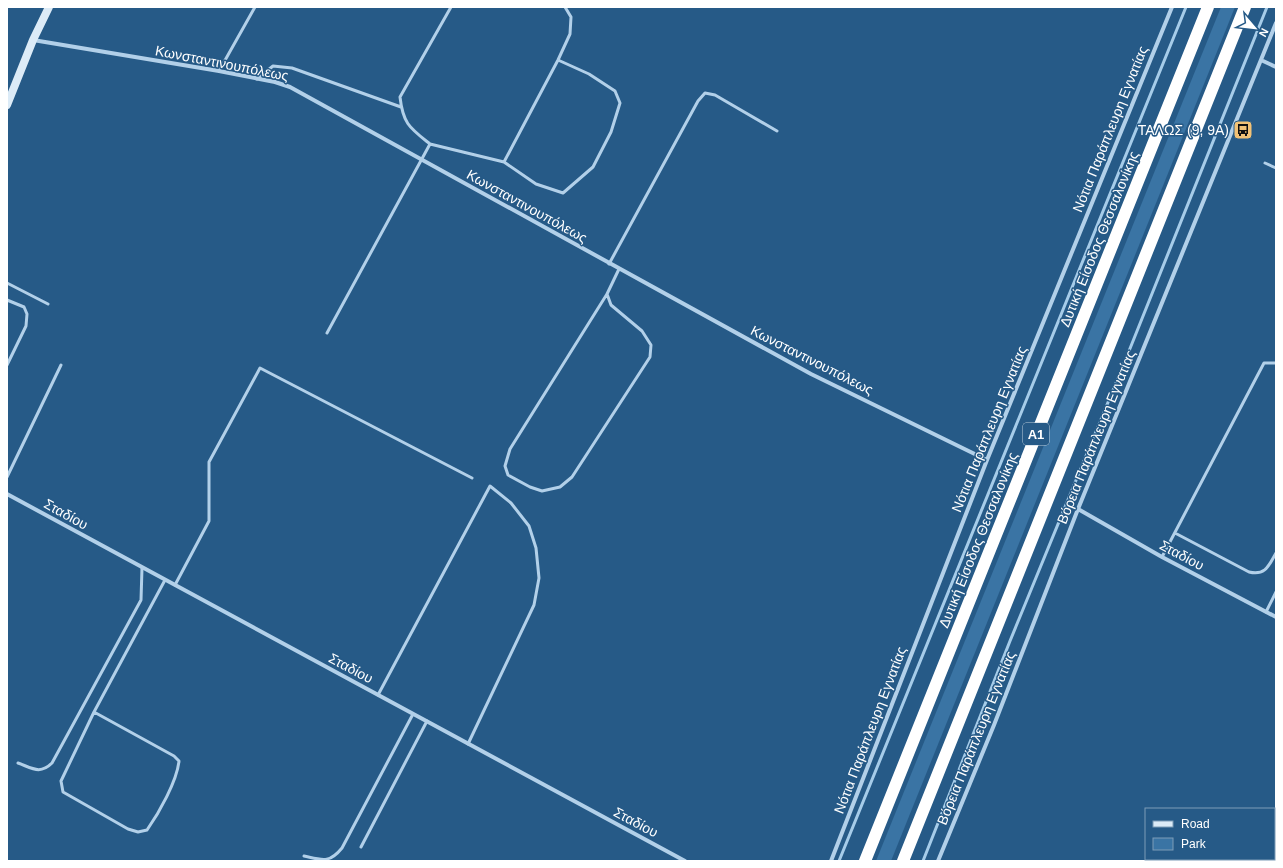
<svg xmlns="http://www.w3.org/2000/svg" width="1283" height="868" font-family="Helvetica,sans-serif">
	<style>
		.green { fill: #3a74a4 }
		.lines { fill: none; stroke-linecap: round; stroke-linejoin: round }
		.stream { stroke: #a6cce9; stroke-width: 3 }
		.lane { stroke: #b2d0e9; stroke-width: 3 }
		.street { stroke: #b2d0e9; stroke-width: 4 }
		.secondary { stroke: #dcebf7; stroke-width: 8 }
		.highway { stroke: #fff; stroke-width: 12 }
		.labels { text-anchor: middle; dominant-baseline: central; stroke-width: 3; stroke-linejoin: round; paint-order: stroke }
		.shield { fill: #265a87; stroke: #becedb; stroke-width: 1 }
		.shield-label { font-size: 13px; font-weight: bold; fill: #fff }
		.street-label { font-size: 14px; fill: #fff; stroke: #265a87 }
		.poi-label { font-size: 14px; fill: #fff; stroke: #265a87; text-anchor: end }
	</style>
	<rect width="100%" height="100%" fill="#265a87"/>
	<path class="green" d="M 1221,7 L 1235,7 L 891,861 L 876,861 Z"/>
	<g class="lines">
		<path class="stream" d="M 839,861 L 1186,7
			M 923,861 L 1010,641 L 1125,361 L 1267,7"/>
		<path class="lane" d="M 219,71 L 255,7
			M 257,79 L 273,66 L 292,68 L 401,107
			M 430,144 C 410,128 403,124 400,97 L 451,7
			M 504,162 L 558,60 L 570,34 L 571,17 L 565,7
			M 1265,163 L 1276,168
			M 609,264 L 698,101 L 705,93 L 715,95 L 777,131
			M 7,283 L 48,304
			M 607,294 L 510,449 L 505,466 L 508,475 L 530,487 L 542,491 L 560,487 L 572,477 L 650,357 L 651,345 L 642,331 L 611,305 L 607,294 L 619,269
			M 7,300 L 24,307 L 27,314 L 26,326 L 7,365
			M 327,333 L 430,144 L 504,162 L 536,184 L 563,193 L 593,167 L 611,132 L 620,103 L 615,91 L 589,74 L 558,60
			M 7,477 L 61,365
			M 1175,533 L 1249,572 C 1266,576 1269,565 1276,553
			M 1162,557 L 1264,363 L 1276,363
			M 175,585 L 209,521 L 209,462 L 260,368 L 472,478
			M 1266,612 L 1276,592
			M 378,695 L 490,486 L 511,503 L 529,526 L 536,548 L 539,578 L 534,605 L 468,744
			M 94,712 L 174,756 L 179,761 C 177,781 159,813 147,830 L 138,832 L 128,829 L 63,792 L 61,781 L 94,712 L 165,580
			M 18,763 C 32,768 40,775 52,763 L 141,600 L 142,568
			M 361,847 L 427,721
			M 304,856 C 322,860 329,864 342,848 L 413,714"/>
		<path class="street" d="M 33,40 L 219,71 L 275,82 L 290,87 L 811,374 L 987,460
			M 1261,60 L 1276,67
			M 7,494 L 685,861
			M 1078,509 L 1162,557 L 1276,617
			M 831,861 L 987,460 L 1172,7
			M 938,861 L 994,725 L 1078,509 L 1276,23"/>
		<path class="secondary" d="M 7,105 L 33,40 L 49,7"/>
		<path class="highway" d="M 865,861 L 1208,7
			M 903,861 L 1245,7"/>
	</g>
	<defs>
		<g id="bus-square" transform="scale(1)"><rect x="-9" y="-9" width="18" height="18" rx="4" fill="#f2c276" stroke="#265a87"/><path d="M-5-6H5V4H4V6H2V4H-2V6H-4V4H-5ZM-3.5-4V0h7V-4ZM-3.5 1.2v1.5H-2V1.2ZM2 1.2v1.5H3.5V1.2Z" fill="#111"/></g>
	</defs>
	<g fill-rule="evenodd">
		<use href="#bus-square" x="1243" y="130"/>
	</g>
	<g class="labels">
		<rect class="shield" x="1023" y="423" width="26" height="22" rx="3"/>
		<g class="shield-label">
			<text x="1036" y="434">Α1</text>
		</g>
		<g class="street-label">
			<text transform="translate(222 63) rotate(11)">Κωνσταντινουπόλεως</text>
			<text transform="translate(1110 129) rotate(-68)">Νότια Παράπλευρη Εγνατίας</text>
			<text transform="translate(527 206) rotate(29)">Κωνσταντινουπόλεως</text>
			<text transform="translate(1099 239) rotate(-68)">Δυτική Είσοδος Θεσσαλονίκης</text>
			<text transform="translate(812 360) rotate(27)">Κωνσταντινουπόλεως</text>
			<text transform="translate(989 429) rotate(-68)">Νότια Παράπλευρη Εγνατίας</text>
			<text transform="translate(1096 437) rotate(-68)">Βόρεια Παράπλευρη Εγνατίας</text>
			<text transform="translate(66 514) rotate(29)">Σταδίου</text>
			<text transform="translate(978 540) rotate(-68)">Δυτική Είσοδος Θεσσαλονίκης</text>
			<text transform="translate(1182 555) rotate(28)">Σταδίου</text>
			<text transform="translate(351 668) rotate(28)">Σταδίου</text>
			<text transform="translate(870 730) rotate(-69)">Νότια Παράπλευρη Εγνατίας</text>
			<text transform="translate(976 738) rotate(-68)">Βόρεια Παράπλευρη Εγνατίας</text>
			<text transform="translate(636 822) rotate(28)">Σταδίου</text>
		</g>
		<g class="poi-label">
			<text x="1229" y="130">ΤΑΛΩΣ (9, 9Α)</text>
		</g>
	</g>
	<rect width="1283" height="868" fill="none" stroke="#ffffff" stroke-width="16"/>
	<rect x="1145" y="808" width="130" height="52" fill="#265a87" stroke="#7d9cb7"/>
	<rect x="1153" y="821" width="20" height="6" fill="#dcebf7" stroke="#7d9cb7"/>
	<text x="1181" y="828" font-size="12" fill="#ffffff">Road</text>
	<rect x="1153" y="838" width="20" height="12" fill="#3a74a4" stroke="#7d9cb7"/>
	<text x="1181" y="848" font-size="12" fill="#ffffff">Park</text>
	<g transform="translate(1255 28) rotate(118)" stroke="#265a87" stroke-width="3" paint-order="stroke">
	<path d="M0-3L7 15L0 10L-7 15Z" fill="#ffffff"/>
	<text y="-6" font-size="11" font-weight="bold" text-anchor="middle" fill="#ffffff">N</text>
	</g>
</svg>
